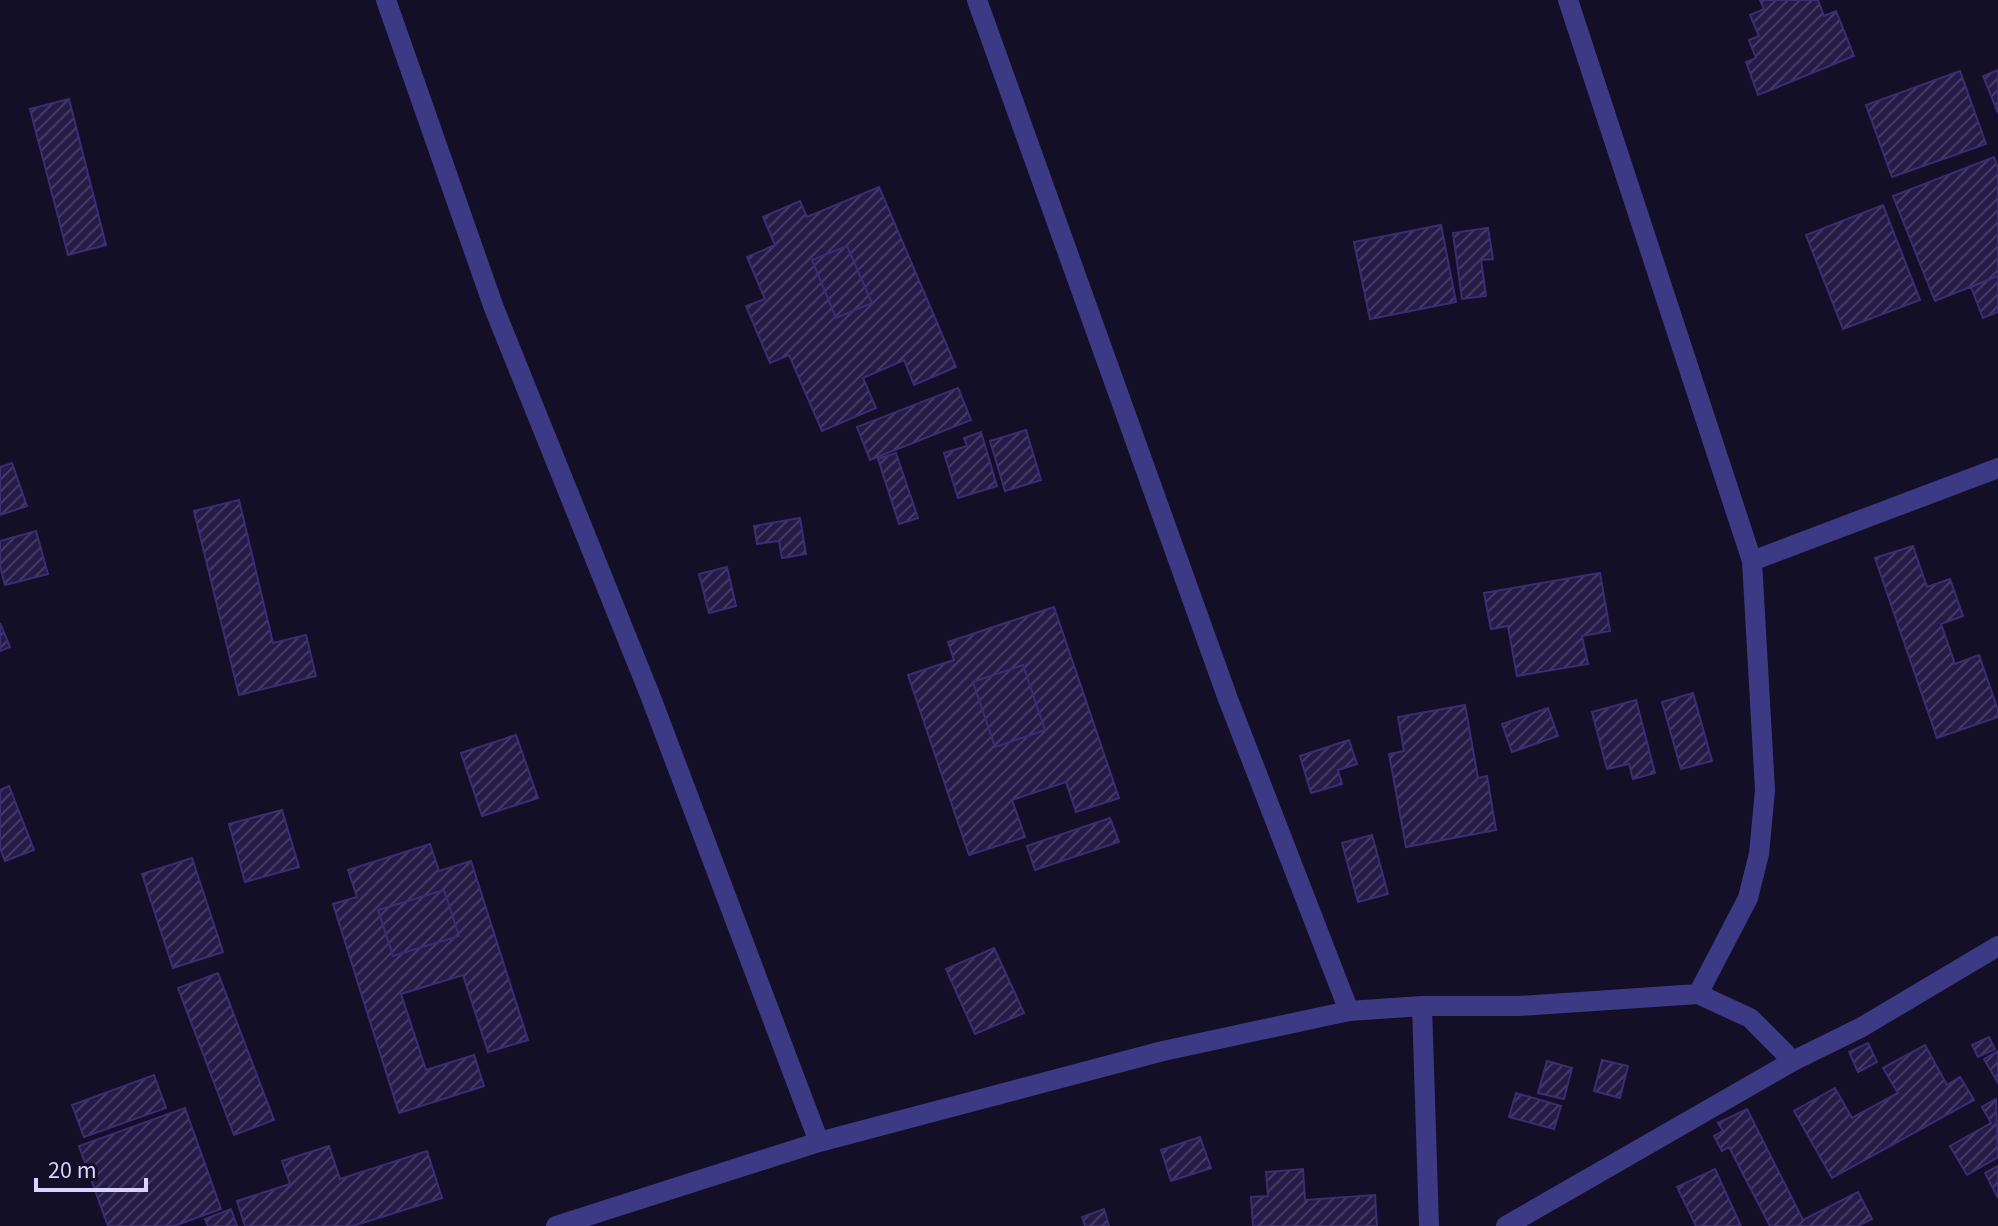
<svg xmlns="http://www.w3.org/2000/svg" width="1998" height="1226" font-family="'Source Sans 3',sans-serif">
	<style>
		.building { fill: url(#building-hatch); stroke: #3b2d73; stroke-width: 2; fill-rule: evenodd }
		.lines { fill: none; stroke-linecap: round; stroke-linejoin: round }
		.minor { stroke: #3d3a85; stroke-width: 20 }
	</style>
	<defs>
		<pattern id="building-hatch" width="6" height="6" patternUnits="userSpaceOnUse" patternTransform="scale(2)"><rect width="6" height="6" fill="#241b47"/><path d="M-1 1l2-2M0 6l6-6M5 7l2-2" fill="none" stroke="#433b63"/></pattern>
	</defs>
	<rect width="100%" height="100%" fill="#130f26"/>
	<path class="building" d="M 1760,0 L 1818,0 L 1824,16 L 1836,11 L 1854,56 L 1758,95 L 1746,62 L 1756,58 L 1749,40 L 1759,36 L 1750,15 L 1764,9 Z
		M 1998,70 L 1998,113 L 1983,76 Z
		M 1960,71 L 1986,144 L 1892,177 L 1866,105 Z
		M 69,99 L 106,245 L 68,255 L 30,109 Z
		M 1994,157 L 1998,168 L 1998,276 L 1935,301 L 1893,196 Z
		M 879,187 L 956,367 L 914,385 L 904,360 L 863,378 L 876,408 L 822,431 L 789,355 L 770,363 L 746,306 L 765,299 L 747,257 L 775,245 L 763,217 L 800,201 L 807,217 ZM 847,246 L 872,303 L 836,318 L 812,260 Z
		M 1883,205 L 1920,300 L 1843,329 L 1806,235 Z
		M 1441,225 L 1456,302 L 1370,319 L 1354,242 Z
		M 1488,228 L 1493,259 L 1481,260 L 1486,296 L 1462,299 L 1453,233 Z
		M 847,246 L 872,303 L 836,318 L 812,260 Z
		M 1998,276 L 1998,312 L 1983,318 L 1971,287 Z
		M 958,388 L 971,420 L 870,460 L 857,427 Z
		M 1026,430 L 1041,480 L 1005,491 L 990,441 Z
		M 981,432 L 997,486 L 958,498 L 944,453 L 967,446 L 964,438 Z
		M 896,453 L 918,518 L 899,524 L 878,459 Z
		M 12,463 L 27,506 L 0,515 L 0,467 Z
		M 239,500 L 273,643 L 306,635 L 316,676 L 239,695 L 194,511 Z
		M 800,518 L 806,554 L 782,558 L 779,541 L 757,544 L 754,526 Z
		M 36,531 L 48,574 L 5,585 L 0,566 L 0,541 Z
		M 1913,546 L 1927,587 L 1950,579 L 1963,616 L 1941,624 L 1955,664 L 1979,655 L 1998,710 L 1998,717 L 1937,738 L 1875,558 Z
		M 727,567 L 736,606 L 709,613 L 699,574 Z
		M 1600,573 L 1610,631 L 1582,636 L 1588,664 L 1517,676 L 1508,626 L 1491,629 L 1484,593 Z
		M 1054,607 L 1119,798 L 1076,812 L 1066,782 L 1012,800 L 1025,837 L 969,855 L 908,675 L 954,660 L 948,642 ZM 1023,665 L 1045,730 L 995,747 L 973,682 Z
		M 0,623 L 10,647 L 0,651 Z
		M 1023,665 L 1045,730 L 995,747 L 973,682 Z
		M 1693,693 L 1712,761 L 1681,769 L 1662,702 Z
		M 1636,700 L 1655,773 L 1633,779 L 1629,764 L 1607,769 L 1592,712 Z
		M 1465,705 L 1478,778 L 1487,776 L 1496,830 L 1406,847 L 1389,754 L 1404,751 L 1398,717 Z
		M 1548,708 L 1558,736 L 1512,752 L 1502,724 Z
		M 516,735 L 538,798 L 482,816 L 461,753 Z
		M 1349,740 L 1357,764 L 1338,770 L 1342,784 L 1311,793 L 1300,756 Z
		M 9,786 L 34,850 L 5,861 L 0,848 L 0,790 Z
		M 282,810 L 299,867 L 245,882 L 229,824 Z
		M 1110,818 L 1119,842 L 1035,870 L 1027,846 Z
		M 1372,835 L 1388,894 L 1358,902 L 1342,843 Z
		M 430,844 L 439,871 L 471,861 L 528,1040 L 488,1052 L 463,975 L 401,994 L 426,1070 L 474,1055 L 484,1086 L 399,1113 L 333,904 L 357,897 L 348,870 ZM 444,890 L 459,936 L 393,956 L 378,910 Z
		M 192,858 L 223,952 L 173,968 L 142,874 Z
		M 444,890 L 459,936 L 393,956 L 378,910 Z
		M 994,948 L 1024,1013 L 975,1034 L 946,969 Z
		M 218,973 L 274,1120 L 234,1135 L 178,988 Z
		M 1989,1037 L 1995,1049 L 1978,1057 L 1972,1045 Z
		M 1868,1043 L 1877,1062 L 1858,1072 L 1849,1052 Z
		M 1925,1045 L 1947,1085 L 1960,1077 L 1974,1100 L 1832,1178 L 1794,1111 L 1835,1088 L 1852,1118 L 1898,1093 L 1883,1068 Z
		M 1998,1051 L 1998,1083 L 1984,1059 Z
		M 1602,1060 L 1628,1066 L 1620,1098 L 1594,1091 Z
		M 1547,1061 L 1572,1068 L 1564,1099 L 1538,1093 Z
		M 154,1075 L 166,1108 L 84,1137 L 72,1105 Z
		M 1516,1093 L 1561,1106 L 1554,1129 L 1509,1117 Z
		M 1996,1099 L 1998,1157 L 1967,1175 L 1950,1146 L 1991,1123 L 1982,1107 Z
		M 185,1108 L 221,1209 L 174,1226 L 108,1226 L 79,1146 Z
		M 1747,1109 L 1803,1220 L 1858,1192 L 1872,1219 L 1858,1226 L 1770,1226 L 1729,1147 L 1722,1151 L 1714,1136 L 1723,1131 L 1718,1123 Z
		M 1200,1137 L 1211,1168 L 1171,1181 L 1161,1150 Z
		M 329,1146 L 340,1179 L 427,1151 L 442,1198 L 353,1226 L 245,1226 L 237,1201 L 290,1184 L 282,1161 Z
		M 1998,1166 L 1998,1198 L 1985,1173 Z
		M 1303,1169 L 1305,1200 L 1375,1195 L 1377,1226 L 1253,1226 L 1251,1197 L 1268,1196 L 1266,1172 Z
		M 1715,1169 L 1741,1226 L 1696,1226 L 1677,1187 Z
		M 231,1209 L 237,1226 L 208,1226 L 205,1219 Z
		M 1104,1209 L 1109,1226 L 1085,1226 L 1082,1217 Z"/>
	<g class="lines">
		<path class="minor" d="M 386,0 L 494,308 L 650,695 L 819,1142
			M 977,0 L 1228,699 L 1349,1011
			M 1568,0 L 1752,561 L 1765,790 L 1759,854 L 1748,898 L 1698,994
			M 1752,561 L 1998,468
			M 1422,1006 L 1429,1226
			M 556,1226 L 819,1142 L 1163,1051 L 1349,1011 L 1422,1006 L 1520,1006 L 1698,994 L 1750,1018 L 1793,1061 L 1862,1027 L 1998,946
			M 1506,1226 L 1793,1061"/>
	</g>
	<path d="M36 1178v12h110v-12" fill="none" stroke="#d9d4ff" stroke-width="4"/>
	<text x="48" y="1178" font-size="24" fill="#d9d4ff" stroke="#130f26" stroke-width="6" paint-order="stroke">20 m</text>
</svg>
